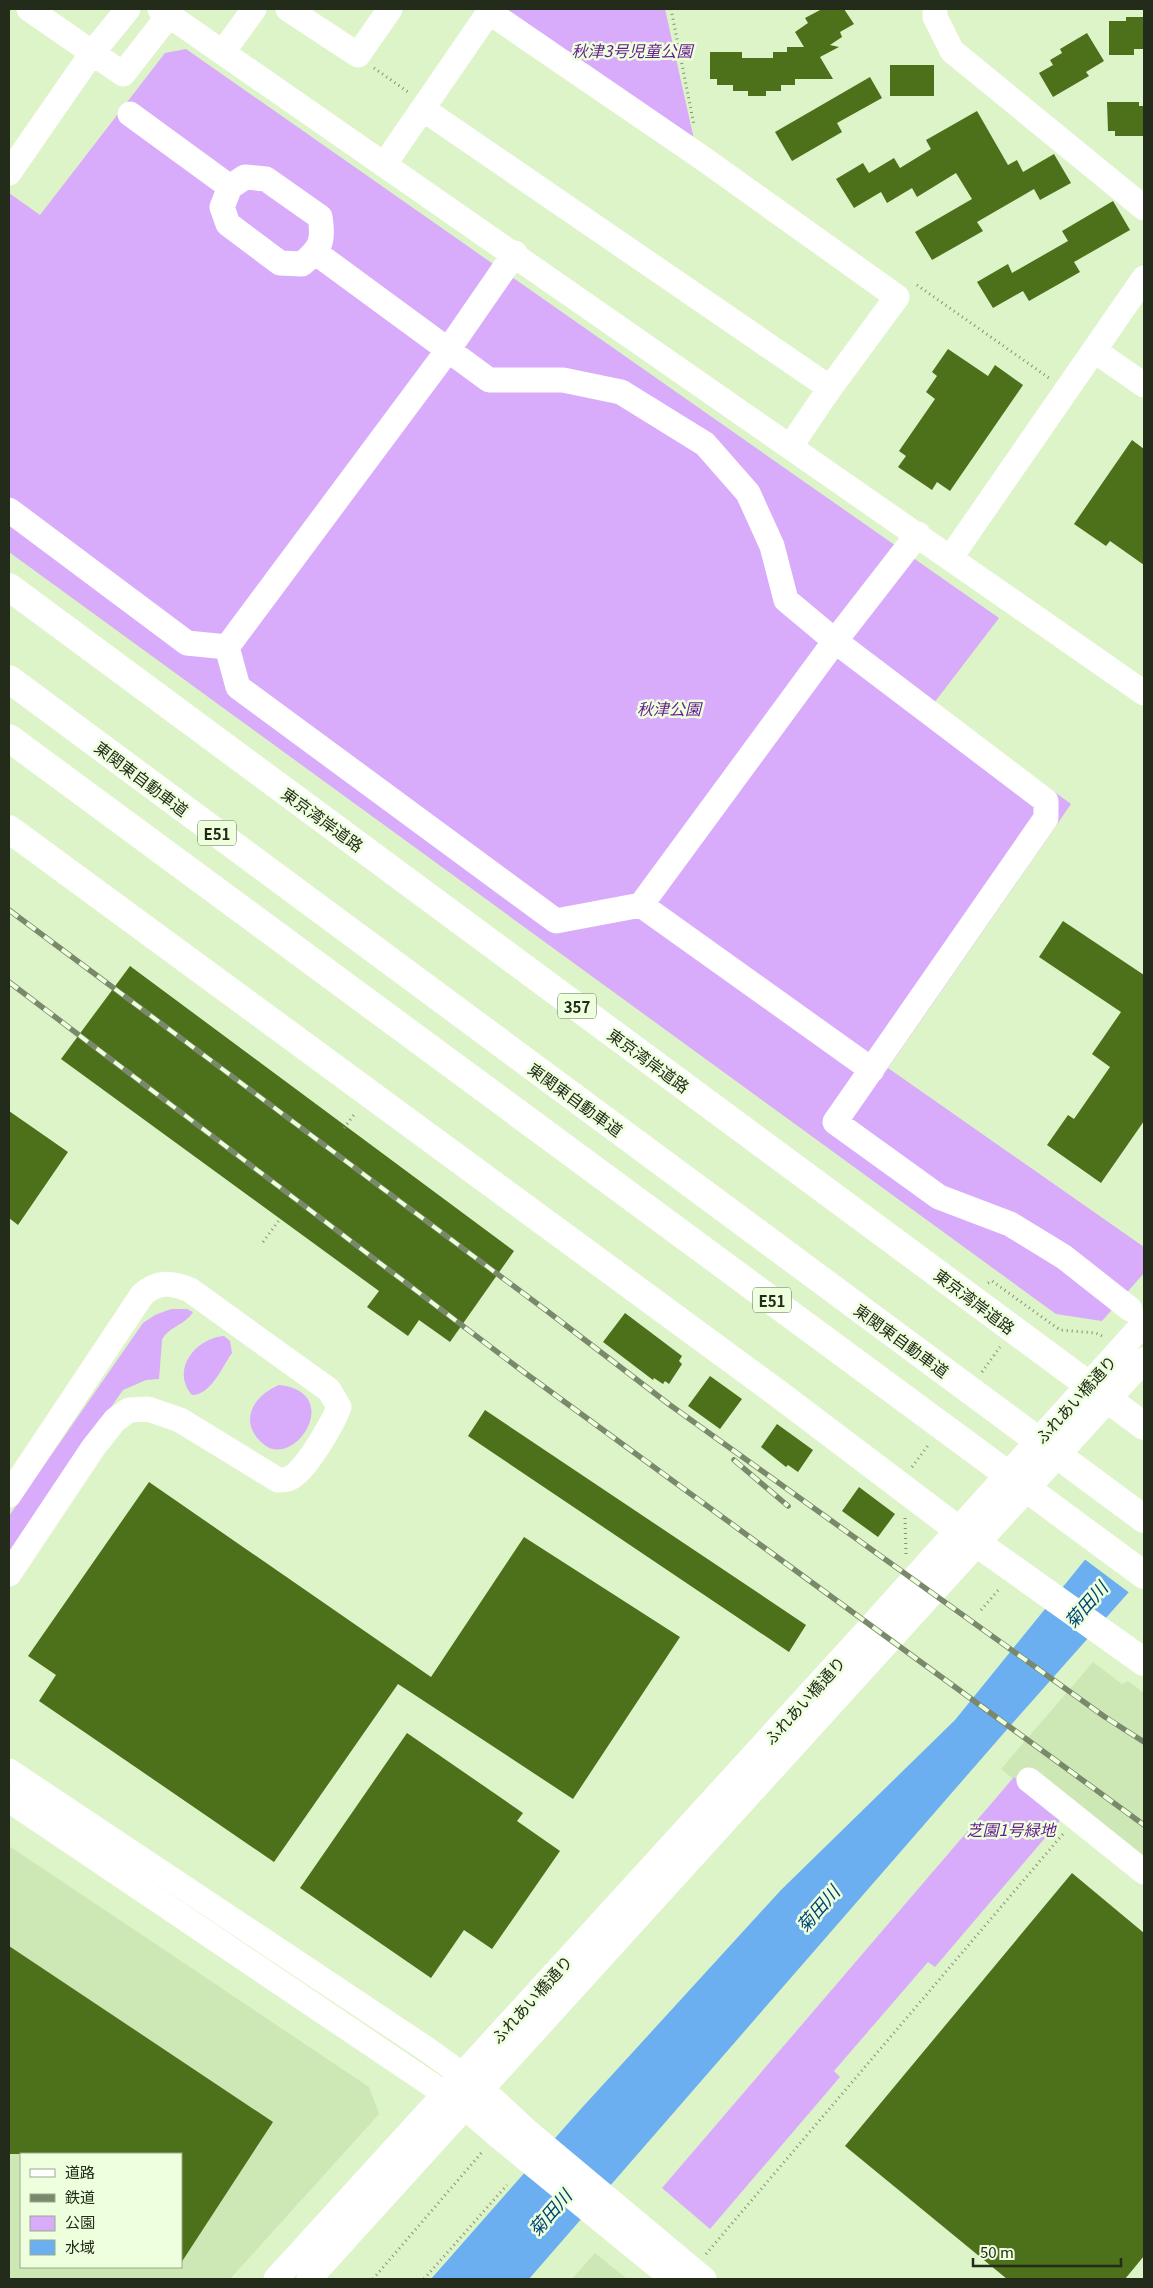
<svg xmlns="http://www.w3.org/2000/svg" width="1153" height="2288" font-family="Georgia,'Noto Sans JP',serif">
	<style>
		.built { fill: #cee8b5; fill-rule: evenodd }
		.green { fill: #d8abfb }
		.water { fill: #6caff1 }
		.pier { fill: #ddf3c8 }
		.building { fill: #4d701a }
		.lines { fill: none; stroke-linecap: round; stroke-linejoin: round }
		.path { stroke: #839274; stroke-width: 3; stroke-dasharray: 1 4; stroke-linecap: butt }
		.minor { stroke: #fff; stroke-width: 25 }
		.highway { stroke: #fff; stroke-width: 28 }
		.rail-casing { stroke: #7a886b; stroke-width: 5.5 }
		.rail { stroke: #edffdc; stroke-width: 4; stroke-dasharray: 11; stroke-linecap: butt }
		.labels { text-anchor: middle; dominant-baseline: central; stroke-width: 5; stroke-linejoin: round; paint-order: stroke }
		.shield { fill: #edffdc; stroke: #606b54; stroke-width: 1 }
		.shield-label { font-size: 15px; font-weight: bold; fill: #232b1a }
		.park-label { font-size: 16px; font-style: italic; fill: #671d91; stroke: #edffdc }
		.street-label { font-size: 16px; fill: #232b1a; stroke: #edffdc }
		.water-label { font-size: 18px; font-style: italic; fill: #004377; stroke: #edffdc }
	</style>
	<rect width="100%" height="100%" fill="#ddf3c8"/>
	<path class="built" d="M 1093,1662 L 1122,1684 L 1128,1681 L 1144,1693 L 1144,1885 L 1001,1769 Z
		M 9,1846 L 369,2087 L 379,2114 L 230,2279 L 9,2279 ZM 21,2154 L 181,2154 L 181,2267 L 21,2267 Z
		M 595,2253 L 627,2279 L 572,2279 Z"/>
	<path class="green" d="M 502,9 L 665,9 L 695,144 Z
		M 186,49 L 999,618 L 934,703 L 1071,804 L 888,1068 L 1144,1247 L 1144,1273 L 1102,1321 L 1056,1314 L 9,552 L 9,193 L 40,215 L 165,53 Z
		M 171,1309 L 187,1309 L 193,1312 C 185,1325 168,1327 162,1340 L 159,1379 L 146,1380 L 123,1390 L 9,1553 L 9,1516 L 143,1323 L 155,1315 Z
		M 224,1336 L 230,1341 L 232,1353 C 222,1367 211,1395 192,1395 C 170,1370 196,1338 224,1336 Z
		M 279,1385 C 347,1392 292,1476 260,1441 C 238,1419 256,1394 279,1385 Z
		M 1014,1777 L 1062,1818 L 935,1967 L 928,1962 L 834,2071 L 840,2077 L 710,2229 L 662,2188 Z"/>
	<path class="water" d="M 1144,1487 L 1144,1575 L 1003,1734 L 529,2279 L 431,2279 L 579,2111 L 781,1890 L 955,1720 Z"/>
	<path class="pier" d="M 1143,1484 L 1144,1579 L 1131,1594 L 1083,1558 Z"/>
	<path class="building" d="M 822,9 L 844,9 L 854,24 L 840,32 L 842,37 L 830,45 L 839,47 L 820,57 L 833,79 L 795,79 L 795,85 L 781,85 L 781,91 L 766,91 L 766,96 L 748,96 L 748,91 L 733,91 L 733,85 L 717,85 L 717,79 L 710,79 L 710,52 L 742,52 L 742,58 L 773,58 L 773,52 L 787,52 L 787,47 L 804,47 L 795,32 L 808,23 L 805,18 Z
		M 1126,17 L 1144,17 L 1144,49 L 1134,49 L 1134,55 L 1109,55 L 1109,21 L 1126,21 Z
		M 1087,33 L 1104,61 L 1086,72 L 1089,76 L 1053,97 L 1039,73 L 1053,65 L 1050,60 L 1062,53 L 1060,49 Z
		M 890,65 L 934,65 L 934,96 L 890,96 Z
		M 870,77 L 882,98 L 837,123 L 842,132 L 792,161 L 775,132 Z
		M 1107,102 L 1139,102 L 1139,106 L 1144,106 L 1144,136 L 1115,136 L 1115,131 L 1108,131 Z
		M 977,111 L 1008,165 L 1017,160 L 1023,172 L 1054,154 L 1071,183 L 1040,200 L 1034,189 L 977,222 L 983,231 L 932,260 L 915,232 L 972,199 L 956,173 L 917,197 L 912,188 L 887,203 L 881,192 L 854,208 L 836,179 L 863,163 L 869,173 L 894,158 L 900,168 L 931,149 L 926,140 Z
		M 1113,201 L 1130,230 L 1074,262 L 1080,272 L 1029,301 L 1023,291 L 993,308 L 977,282 L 1008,264 L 1012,273 L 1068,241 L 1062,231 Z
		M 948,349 L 988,376 L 995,365 L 1023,385 L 950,491 L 937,482 L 932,490 L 898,467 L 906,456 L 899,451 L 935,399 L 926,392 L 937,376 L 932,372 Z
		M 1132,440 L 1144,449 L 1144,565 L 1110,541 L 1106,546 L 1074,524 Z
		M 1063,921 L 1144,975 L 1144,1121 L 1101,1183 L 1047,1145 L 1068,1115 L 1074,1119 L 1110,1067 L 1092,1054 L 1121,1012 L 1039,957 Z
		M 130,966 L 514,1251 L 450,1342 L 419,1320 L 408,1336 L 367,1307 L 379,1291 L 61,1059 Z
		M 9,1111 L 68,1152 L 18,1225 L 9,1218 Z
		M 625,1313 L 682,1356 L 679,1361 L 682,1364 L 669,1384 L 665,1381 L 663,1384 L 654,1378 L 653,1380 L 603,1342 Z
		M 710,1376 L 742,1399 L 720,1429 L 688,1406 Z
		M 485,1410 L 806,1625 L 789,1652 L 468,1436 Z
		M 777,1424 L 813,1450 L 798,1472 L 788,1465 L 786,1467 L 761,1447 Z
		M 149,1482 L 431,1677 L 524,1537 L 680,1637 L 573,1799 L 398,1684 L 274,1862 L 39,1701 L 56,1675 L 28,1656 Z
		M 859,1487 L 895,1514 L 878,1537 L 842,1511 Z
		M 407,1733 L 523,1813 L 517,1821 L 560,1851 L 492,1949 L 464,1930 L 431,1978 L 300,1888 Z
		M 1072,1873 L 1144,1933 L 1144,2256 L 1125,2279 L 1007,2279 L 845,2146 Z
		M 9,1946 L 273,2122 L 181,2263 L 181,2154 L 9,2154 Z"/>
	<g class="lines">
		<path class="path" d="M 671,9 L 694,125
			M 374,68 L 408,92
			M 917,285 L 1049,378
			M 344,1128 L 356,1112
			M 263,1242 L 280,1219
			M 988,1283 L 992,1281 L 1060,1330 L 1096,1333 L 1102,1336
			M 982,1372 L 1000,1347
			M 912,1467 L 929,1444
			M 905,1518 L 906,1554
			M 981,1610 L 1000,1588
			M 706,2254 L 1063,1834
			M 373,2279 L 483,2151
			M 424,2279 L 507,2185"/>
		<path class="minor" d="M 29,9 L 123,74 L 169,15
			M 160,9 L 1144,693
			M 288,9 L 358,55 L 390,9
			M 935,9 L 935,17 L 952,51 L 1144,208
			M 223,52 L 254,9
			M 423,109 L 830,388
			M 130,114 L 230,187
			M 384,165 L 489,12 L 701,157 L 897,297 L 830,388 L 790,447
			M 9,173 L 92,53 L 128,9
			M 245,177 L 266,179 L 320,217 C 324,241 321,248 302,264 L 280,263 L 228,224 L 222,207 L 230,187 Z
			M 316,253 L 489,380 L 563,380 L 621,392 L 705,444 L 748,493 L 772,546 L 786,600 L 835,641 L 1046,801 L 1046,818 L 835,1122 L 939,1197 L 1010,1224 L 1064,1257 L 1130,1309
			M 1095,351 L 1144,385
			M 9,510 L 187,643 L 227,647
			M 951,557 L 1144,278
			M 227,647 L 238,687 L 556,921 L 641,905 L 835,641 L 918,534
			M 227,647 L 448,350 L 515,253
			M 641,905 L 872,1070
			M 9,1495 L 142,1295 C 157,1281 172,1282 190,1290 L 329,1390 L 339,1407 C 333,1423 305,1472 290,1478 C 287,1480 282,1480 278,1480 L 180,1420 L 148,1409 L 129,1410 L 115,1420 L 93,1448 L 9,1574
			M 9,1771 L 425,2048 L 482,2089 L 527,2131 L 704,2279
			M 1029,1780 L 1144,1872
			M 9,1800 L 466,2108 L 497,2135 L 673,2279
			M 276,2279 L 864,1634 L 1144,1323
			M 309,2279 L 1144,1360"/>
		<path class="highway" d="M 9,587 L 1144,1426
			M 9,679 L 1144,1519
			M 9,738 L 1144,1575
			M 9,829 L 780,1395 L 957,1529 L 1144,1662"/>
		<g class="rail-casing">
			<path id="rail" d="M 9,910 L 547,1311 L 670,1405 L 1105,1717 L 1144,1742
				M 9,982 L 521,1370 L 1144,1825
				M 734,1460 L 788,1506"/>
		</g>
		<use href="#rail" class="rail"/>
	</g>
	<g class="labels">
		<g class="shield">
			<rect x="198" y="820.5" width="38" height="25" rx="4"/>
			<rect x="558" y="993.5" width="38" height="25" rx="4"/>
			<rect x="753" y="1287.5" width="38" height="25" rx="4"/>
		</g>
		<g class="shield-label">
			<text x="217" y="833">E51</text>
			<text x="577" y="1006">357</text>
			<text x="772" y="1300">E51</text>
		</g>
		<g class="park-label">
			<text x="632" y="50">秋津3号児童公園</text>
			<text x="669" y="708">秋津公園</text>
			<text x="1011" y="1829">芝園1号緑地</text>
		</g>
		<g class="street-label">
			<text transform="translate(142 778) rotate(37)">東関東自動車道</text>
			<text transform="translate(323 819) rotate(36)">東京湾岸道路</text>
			<text transform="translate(649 1060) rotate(36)">東京湾岸道路</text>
			<text transform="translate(576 1099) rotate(36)">東関東自動車道</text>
			<text transform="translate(975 1301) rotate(37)">東京湾岸道路</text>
			<text transform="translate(902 1340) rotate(36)">東関東自動車道</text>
			<text transform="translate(1075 1399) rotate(-48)">ふれあい橋通り</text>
			<text transform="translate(804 1700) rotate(-48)">ふれあい橋通り</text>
			<text transform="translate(531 1999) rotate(-48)">ふれあい橋通り</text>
		</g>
		<g class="water-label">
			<text transform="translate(1085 1604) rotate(-49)">菊田川</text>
			<text transform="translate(817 1908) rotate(-49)">菊田川</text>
			<text transform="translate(549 2212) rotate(-49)">菊田川</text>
		</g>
	</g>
	<rect width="1153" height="2288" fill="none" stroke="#232b1a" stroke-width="20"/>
	<rect x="20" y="2153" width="162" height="115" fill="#edffdc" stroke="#9caa8e"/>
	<rect x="30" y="2169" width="25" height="8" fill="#ffffff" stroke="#9caa8e"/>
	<text x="65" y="2178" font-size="15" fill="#232b1a">道路</text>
	<rect x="30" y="2194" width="25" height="8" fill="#7a886b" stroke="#9caa8e"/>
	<text x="65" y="2203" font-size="15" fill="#232b1a">鉄道</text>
	<rect x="30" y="2216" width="25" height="15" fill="#d8abfb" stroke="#9caa8e"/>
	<text x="65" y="2228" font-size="15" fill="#232b1a">公園</text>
	<rect x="30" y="2240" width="25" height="15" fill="#6caff1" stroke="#9caa8e"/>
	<text x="65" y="2253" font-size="15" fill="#232b1a">水域</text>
	<path d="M973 2258v8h148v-8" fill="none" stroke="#232b1a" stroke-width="2.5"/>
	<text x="980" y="2258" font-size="15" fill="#232b1a" stroke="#edffdc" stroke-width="4" paint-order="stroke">50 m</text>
</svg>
